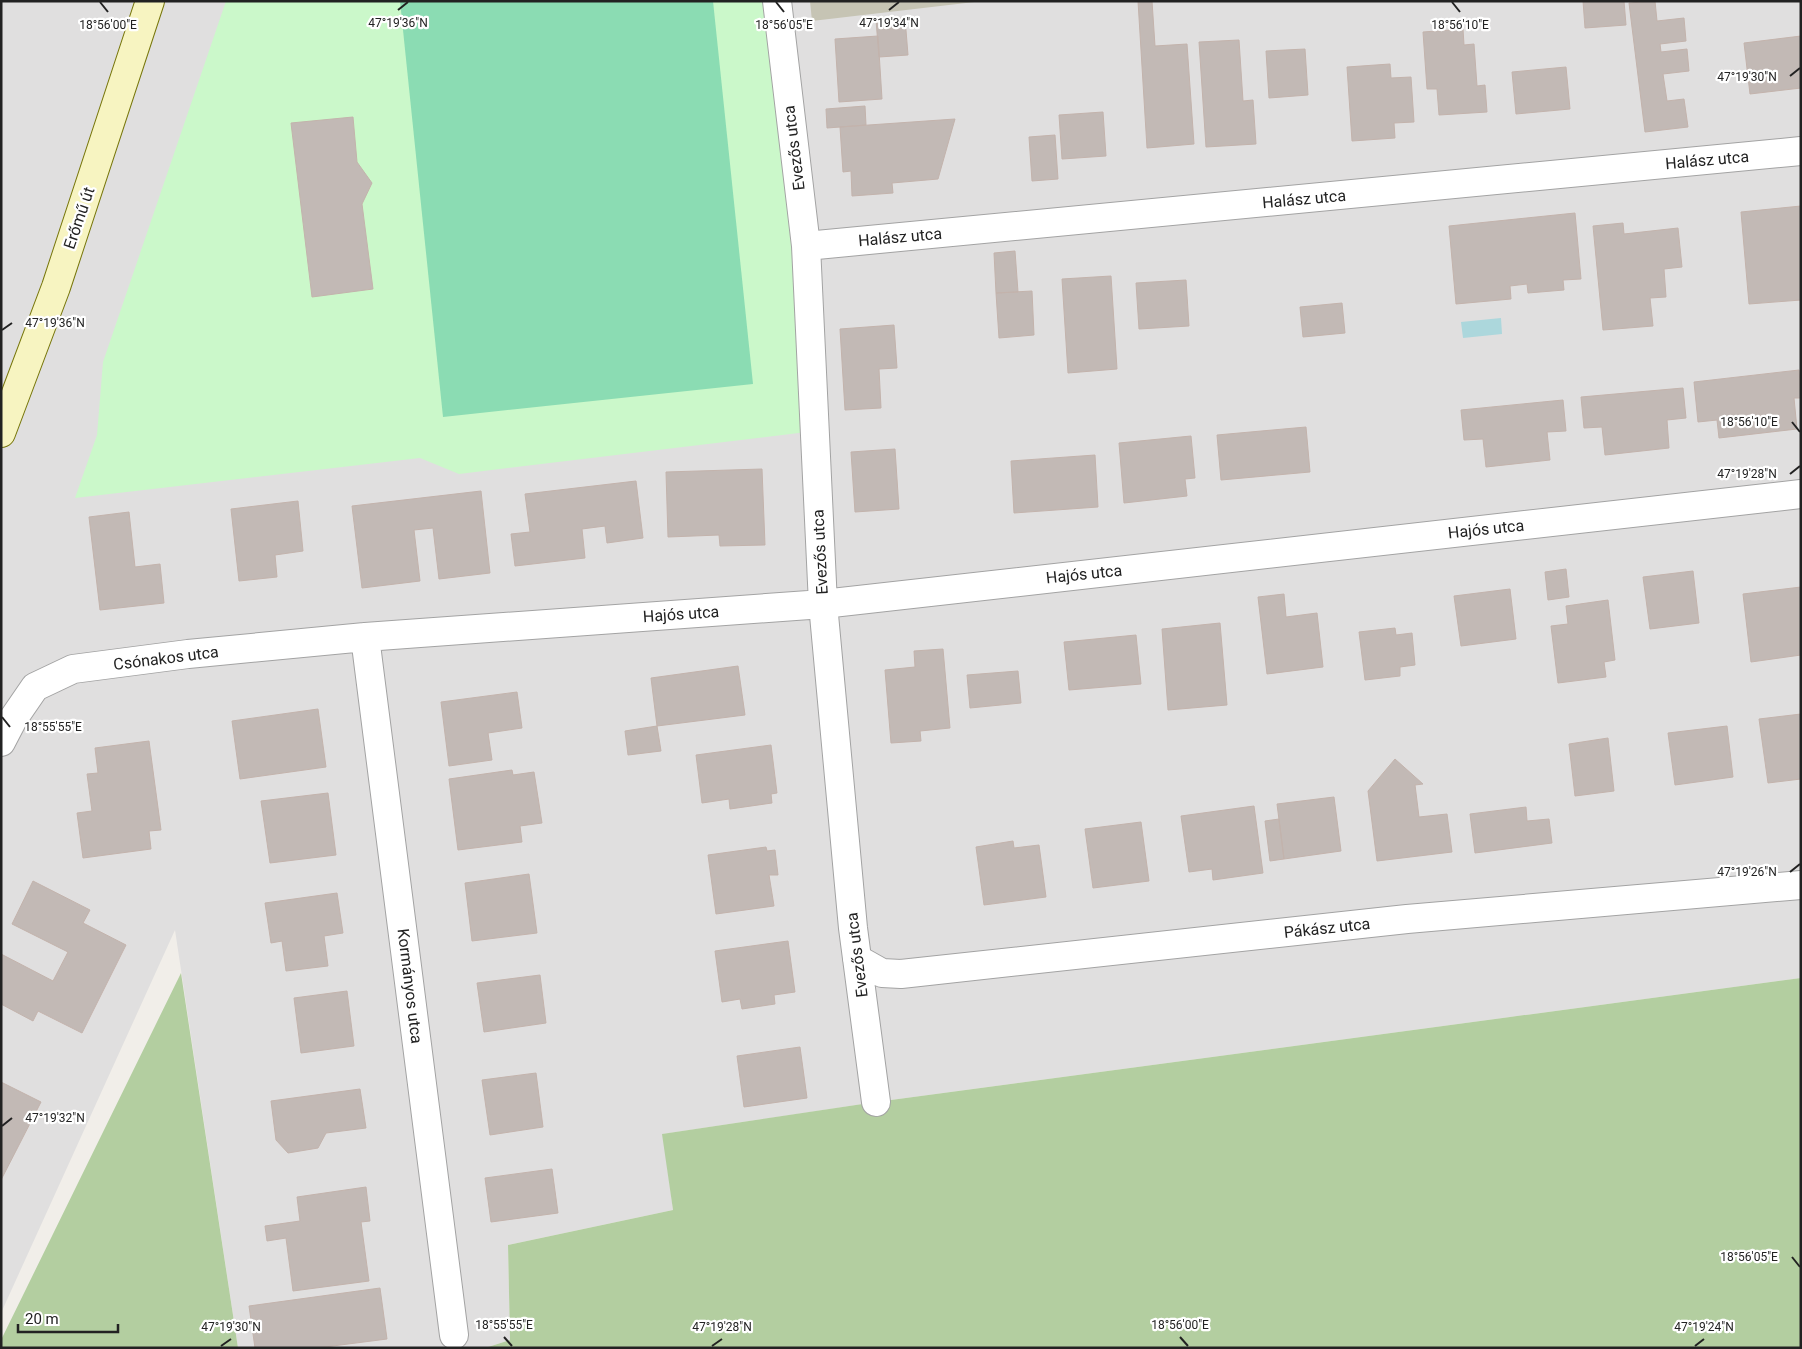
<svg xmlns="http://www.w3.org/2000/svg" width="1802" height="1349" font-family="Roboto,sans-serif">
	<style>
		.residential { fill: #e0dfdf }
		.construction { fill: #c6c4b4 }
		.forest { fill: #b3cea0 }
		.park { fill: #cbf8ca }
		.pitch { fill: #8bdcb3 }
		.water { fill: #acd7dc }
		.building { fill: #c2b9b5; stroke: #c3b3ac }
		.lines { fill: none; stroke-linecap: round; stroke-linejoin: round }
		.street-casing { stroke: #a3a3a3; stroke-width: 30 }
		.secondary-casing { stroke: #77760a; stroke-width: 30 }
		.street { stroke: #fff; stroke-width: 28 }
		.secondary { stroke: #f7f4c1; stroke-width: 28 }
		.ticks { fill: none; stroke: #222; stroke-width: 2 }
		.labels { text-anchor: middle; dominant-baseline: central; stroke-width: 4.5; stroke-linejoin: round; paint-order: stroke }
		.street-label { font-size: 16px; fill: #222; stroke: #fff }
		.ticks-label { font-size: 12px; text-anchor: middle; fill: #222; stroke: #fff; stroke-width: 4.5; stroke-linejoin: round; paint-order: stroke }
	</style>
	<rect width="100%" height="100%" fill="#f1eee9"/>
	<path class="residential" d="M 1,1 L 1801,1 L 1801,978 L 876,1102 L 663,1134 L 673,1210 L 508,1245 L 510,1340 L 485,1348 L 238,1348 L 175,930 L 1,1313 Z"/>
	<path class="construction" d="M 810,1 L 983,1 L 812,21 Z"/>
	<path class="forest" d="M 181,973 L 238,1348 L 1,1348 L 1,1340 Z
		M 1801,978 L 1801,1348 L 485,1348 L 510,1340 L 508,1245 L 673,1210 L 662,1134 L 876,1102 Z"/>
	<path class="park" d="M 226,1 L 776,1 L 815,431 L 459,474 L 420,458 L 75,498 L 97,435 L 103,362 Z"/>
	<path class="pitch" d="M 400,1 L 713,1 L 753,384 L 443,417 Z"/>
	<path class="water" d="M 1501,318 L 1502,334 L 1463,338 L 1461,322 Z"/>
	<path class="building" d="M 1138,1 L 1152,1 L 1155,46 L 1187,44 L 1194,144 L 1147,148 Z
		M 1583,1 L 1624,1 L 1626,25 L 1585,28 Z
		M 1655,1 L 1657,21 L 1684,18 L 1686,41 L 1660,44 L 1661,52 L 1687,49 L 1689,71 L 1663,74 L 1667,101 L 1684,99 L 1688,127 L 1645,132 L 1629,3 Z
		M 905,18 L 908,55 L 879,57 L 876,20 Z
		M 1463,29 L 1464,45 L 1474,44 L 1477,86 L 1485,85 L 1487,112 L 1439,115 L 1437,89 L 1427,89 L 1423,32 Z
		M 878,36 L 882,99 L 839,102 L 835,39 Z
		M 1801,36 L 1801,88 L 1750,94 L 1744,43 Z
		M 1239,40 L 1243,101 L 1253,100 L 1256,144 L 1206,147 L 1199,42 Z
		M 1305,49 L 1308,95 L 1269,98 L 1266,51 Z
		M 1390,64 L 1391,78 L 1411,77 L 1414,122 L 1394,123 L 1395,138 L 1352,141 L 1347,67 Z
		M 1566,67 L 1570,109 L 1516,114 L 1512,72 Z
		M 865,106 L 866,125 L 827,128 L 826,109 Z
		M 1103,112 L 1106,156 L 1062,159 L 1059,115 Z
		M 353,117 L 357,162 L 372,183 L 362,204 L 373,289 L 312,297 L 291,123 Z
		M 955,119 L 938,179 L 892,183 L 893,193 L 852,196 L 851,171 L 843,172 L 840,127 Z
		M 1055,135 L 1058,179 L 1032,181 L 1029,137 Z
		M 1801,206 L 1801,300 L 1749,304 L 1741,212 Z
		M 1575,213 L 1581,279 L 1563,280 L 1564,290 L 1528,293 L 1527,284 L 1510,286 L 1511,299 L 1456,304 L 1449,226 Z
		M 1623,223 L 1624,234 L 1678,228 L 1682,267 L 1664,269 L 1666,297 L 1650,298 L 1653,326 L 1603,330 L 1593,226 Z
		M 1015,251 L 1018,292 L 996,293 L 994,253 Z
		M 1111,276 L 1117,369 L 1068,373 L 1062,279 Z
		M 1186,280 L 1189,326 L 1139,329 L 1136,283 Z
		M 1032,291 L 1034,335 L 999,338 L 996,293 Z
		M 1342,303 L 1345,333 L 1303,337 L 1300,307 Z
		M 894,325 L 897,368 L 879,369 L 881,408 L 845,410 L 840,329 Z
		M 1799,370 L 1801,398 L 1794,398 L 1797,429 L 1719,438 L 1717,420 L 1698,422 L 1694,382 Z
		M 1683,388 L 1686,418 L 1667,420 L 1669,448 L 1605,455 L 1602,427 L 1584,428 L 1581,397 Z
		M 1563,400 L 1566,431 L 1547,432 L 1550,460 L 1486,467 L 1483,439 L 1464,440 L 1461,410 Z
		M 1306,427 L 1310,472 L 1221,480 L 1217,435 Z
		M 1191,436 L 1195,478 L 1185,479 L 1187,496 L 1124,503 L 1119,443 Z
		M 895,449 L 899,509 L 855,512 L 851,452 Z
		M 1095,455 L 1098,507 L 1014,513 L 1011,461 Z
		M 762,469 L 765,545 L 720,546 L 719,535 L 668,537 L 666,472 Z
		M 636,481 L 643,538 L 607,543 L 605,526 L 582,529 L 585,558 L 515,566 L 511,534 L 530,532 L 525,494 Z
		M 481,491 L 490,573 L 439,579 L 433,528 L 414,530 L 420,581 L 362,588 L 352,506 Z
		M 298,501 L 303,551 L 275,555 L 277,577 L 239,581 L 231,509 Z
		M 129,512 L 135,567 L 160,564 L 164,603 L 100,610 L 89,517 Z
		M 1566,569 L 1569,597 L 1548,600 L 1545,572 Z
		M 1693,571 L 1699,623 L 1650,629 L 1643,577 Z
		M 1801,587 L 1801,655 L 1751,662 L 1743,594 Z
		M 1510,589 L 1516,639 L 1461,646 L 1454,596 Z
		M 1284,594 L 1286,617 L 1317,613 L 1323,667 L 1267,674 L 1258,597 Z
		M 1608,600 L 1615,660 L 1604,662 L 1606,677 L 1558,683 L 1551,626 L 1568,624 L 1566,606 Z
		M 1220,623 L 1227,705 L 1168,710 L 1162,629 Z
		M 1395,628 L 1396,635 L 1412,633 L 1415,665 L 1400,667 L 1400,676 L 1365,680 L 1359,632 Z
		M 1136,635 L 1141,684 L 1069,690 L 1064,642 Z
		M 943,649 L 950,728 L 920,731 L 921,741 L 891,743 L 885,670 L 915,667 L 914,651 Z
		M 738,666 L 745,715 L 657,726 L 651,678 Z
		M 1018,671 L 1021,703 L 970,708 L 967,675 Z
		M 517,692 L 522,728 L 488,733 L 492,760 L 449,766 L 441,702 Z
		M 318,709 L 326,767 L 240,779 L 232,721 Z
		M 1801,714 L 1801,779 L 1768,783 L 1759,719 Z
		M 657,726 L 661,751 L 628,755 L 625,731 Z
		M 1727,726 L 1733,777 L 1675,785 L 1668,733 Z
		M 1608,738 L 1614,791 L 1575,796 L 1569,744 Z
		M 149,741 L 161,830 L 149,831 L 151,849 L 83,858 L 77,813 L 92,811 L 87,774 L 98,773 L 95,748 Z
		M 771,745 L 777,793 L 771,794 L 772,803 L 730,809 L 729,799 L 702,803 L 696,755 Z
		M 1395,759 L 1423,784 L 1415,785 L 1419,817 L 1447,814 L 1452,852 L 1377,861 L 1368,791 Z
		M 512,770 L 513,775 L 534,772 L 542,823 L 520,826 L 522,842 L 458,850 L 449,779 Z
		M 328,793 L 336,855 L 270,863 L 261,801 Z
		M 1334,797 L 1341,851 L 1284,859 L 1277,804 Z
		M 1254,806 L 1263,873 L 1213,880 L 1212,869 L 1189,872 L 1181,816 Z
		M 1526,807 L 1527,821 L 1549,819 L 1552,843 L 1475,853 L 1470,814 Z
		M 1279,819 L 1284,859 L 1270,861 L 1265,821 Z
		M 1141,822 L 1149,881 L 1093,888 L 1085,829 Z
		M 1013,841 L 1014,848 L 1039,845 L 1046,897 L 984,905 L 976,847 Z
		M 766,847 L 767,851 L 775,850 L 778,875 L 769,875 L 774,906 L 716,914 L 708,855 Z
		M 529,874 L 537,933 L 472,941 L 465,883 Z
		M 33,881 L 90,910 L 83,923 L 126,945 L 82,1033 L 38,1011 L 33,1021 L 1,1004 L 1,954 L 53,981 L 68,952 L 12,924 Z
		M 337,893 L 343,933 L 324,936 L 328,966 L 286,971 L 282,941 L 271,943 L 265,903 Z
		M 788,941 L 795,992 L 774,995 L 775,1004 L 742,1009 L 740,999 L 722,1002 L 715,951 Z
		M 540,975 L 546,1023 L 484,1032 L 477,983 Z
		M 347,991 L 354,1046 L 301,1053 L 294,998 Z
		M 800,1047 L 807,1098 L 744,1107 L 737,1056 Z
		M 536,1073 L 543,1127 L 490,1135 L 482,1080 Z
		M 1,1082 L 41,1102 L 1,1180 Z
		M 360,1089 L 366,1128 L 326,1133 L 318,1148 L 288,1153 L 276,1140 L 271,1101 Z
		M 552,1169 L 558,1213 L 491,1222 L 485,1178 Z
		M 366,1187 L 370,1221 L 361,1222 L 369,1281 L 293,1291 L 286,1238 L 267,1241 L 265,1226 L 300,1221 L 297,1197 Z
		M 380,1288 L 387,1339 L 317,1348 L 255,1348 L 249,1306 Z"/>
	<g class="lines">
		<g class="street-casing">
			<path id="street" d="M 777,1 L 806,246 L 823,604 L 853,928 L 876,1102
				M 806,246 L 1801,151
				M 365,637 L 454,1335
				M 1,742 L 13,719 L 35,687 L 73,669 L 188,654 L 365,637 L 823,604 L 1801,494
				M 857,959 L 882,973 L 901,974 L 1407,919 L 1801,885"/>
		</g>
		<g class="secondary-casing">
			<path id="secondary" d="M 1,433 L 56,287 L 150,1"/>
		</g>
		<use href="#street" class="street"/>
		<use href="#secondary" class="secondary"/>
	</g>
	<path class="ticks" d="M 100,2 L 108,12M 776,2 L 784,12M 1452,2 L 1460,12M 398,10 L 408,2M 889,10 L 899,2M 1790,76 L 1800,68M 2,330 L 12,323M 1792,422 L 1800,432M 1790,474 L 1800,466M 2,717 L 10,727M 1790,872 L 1800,864M 2,1126 L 12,1118M 1792,1257 L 1800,1267M 504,1337 L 512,1346M 1180,1337 L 1188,1346M 221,1346 L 231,1339M 712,1346 L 722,1339M 1695,1346 L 1704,1339"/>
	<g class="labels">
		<g class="street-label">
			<text transform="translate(794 148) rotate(-97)">Evezős utca</text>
			<text transform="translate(1707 160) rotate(-5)">Halász utca</text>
			<text transform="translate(1304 199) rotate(-5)">Halász utca</text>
			<text transform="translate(79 218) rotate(-71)">Erőmű út</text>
			<text transform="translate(900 237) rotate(-5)">Halász utca</text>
			<text transform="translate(1486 529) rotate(-6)">Hajós utca</text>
			<text transform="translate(820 552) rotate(-93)">Evezős utca</text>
			<text transform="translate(1084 574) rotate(-6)">Hajós utca</text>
			<text transform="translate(681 614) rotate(-4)">Hajós utca</text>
			<text transform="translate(166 658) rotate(-7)">Csónakos utca</text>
			<text transform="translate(1327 928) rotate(-6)">Pákász utca</text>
			<text transform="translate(857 955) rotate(-97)">Evezős utca</text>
			<text transform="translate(410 986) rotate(83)">Kormányos utca</text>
		</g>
	</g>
	<g class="ticks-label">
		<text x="398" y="27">47°19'36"N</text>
		<text x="889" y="27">47°19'34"N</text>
		<text x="784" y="29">18°56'05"E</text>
		<text x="1460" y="29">18°56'10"E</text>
		<text x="108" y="29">18°56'00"E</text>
		<text x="1747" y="81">47°19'30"N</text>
		<text x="55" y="327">47°19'36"N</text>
		<text x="1749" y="426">18°56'10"E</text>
		<text x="1747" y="478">47°19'28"N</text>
		<text x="53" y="731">18°55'55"E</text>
		<text x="1747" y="876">47°19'26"N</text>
		<text x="55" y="1122">47°19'32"N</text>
		<text x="1749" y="1261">18°56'05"E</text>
		<text x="504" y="1329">18°55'55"E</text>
		<text x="1180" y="1329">18°56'00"E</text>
		<text x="231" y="1331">47°19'30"N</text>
		<text x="722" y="1331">47°19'28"N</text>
		<text x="1704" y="1331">47°19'24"N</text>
	</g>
	<rect width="1802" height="1349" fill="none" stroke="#222222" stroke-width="5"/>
	<path d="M18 1324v8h100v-8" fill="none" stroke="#222222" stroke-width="2.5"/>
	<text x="25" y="1324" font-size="15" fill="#222222" stroke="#ffffff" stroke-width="4" paint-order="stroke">20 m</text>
</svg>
